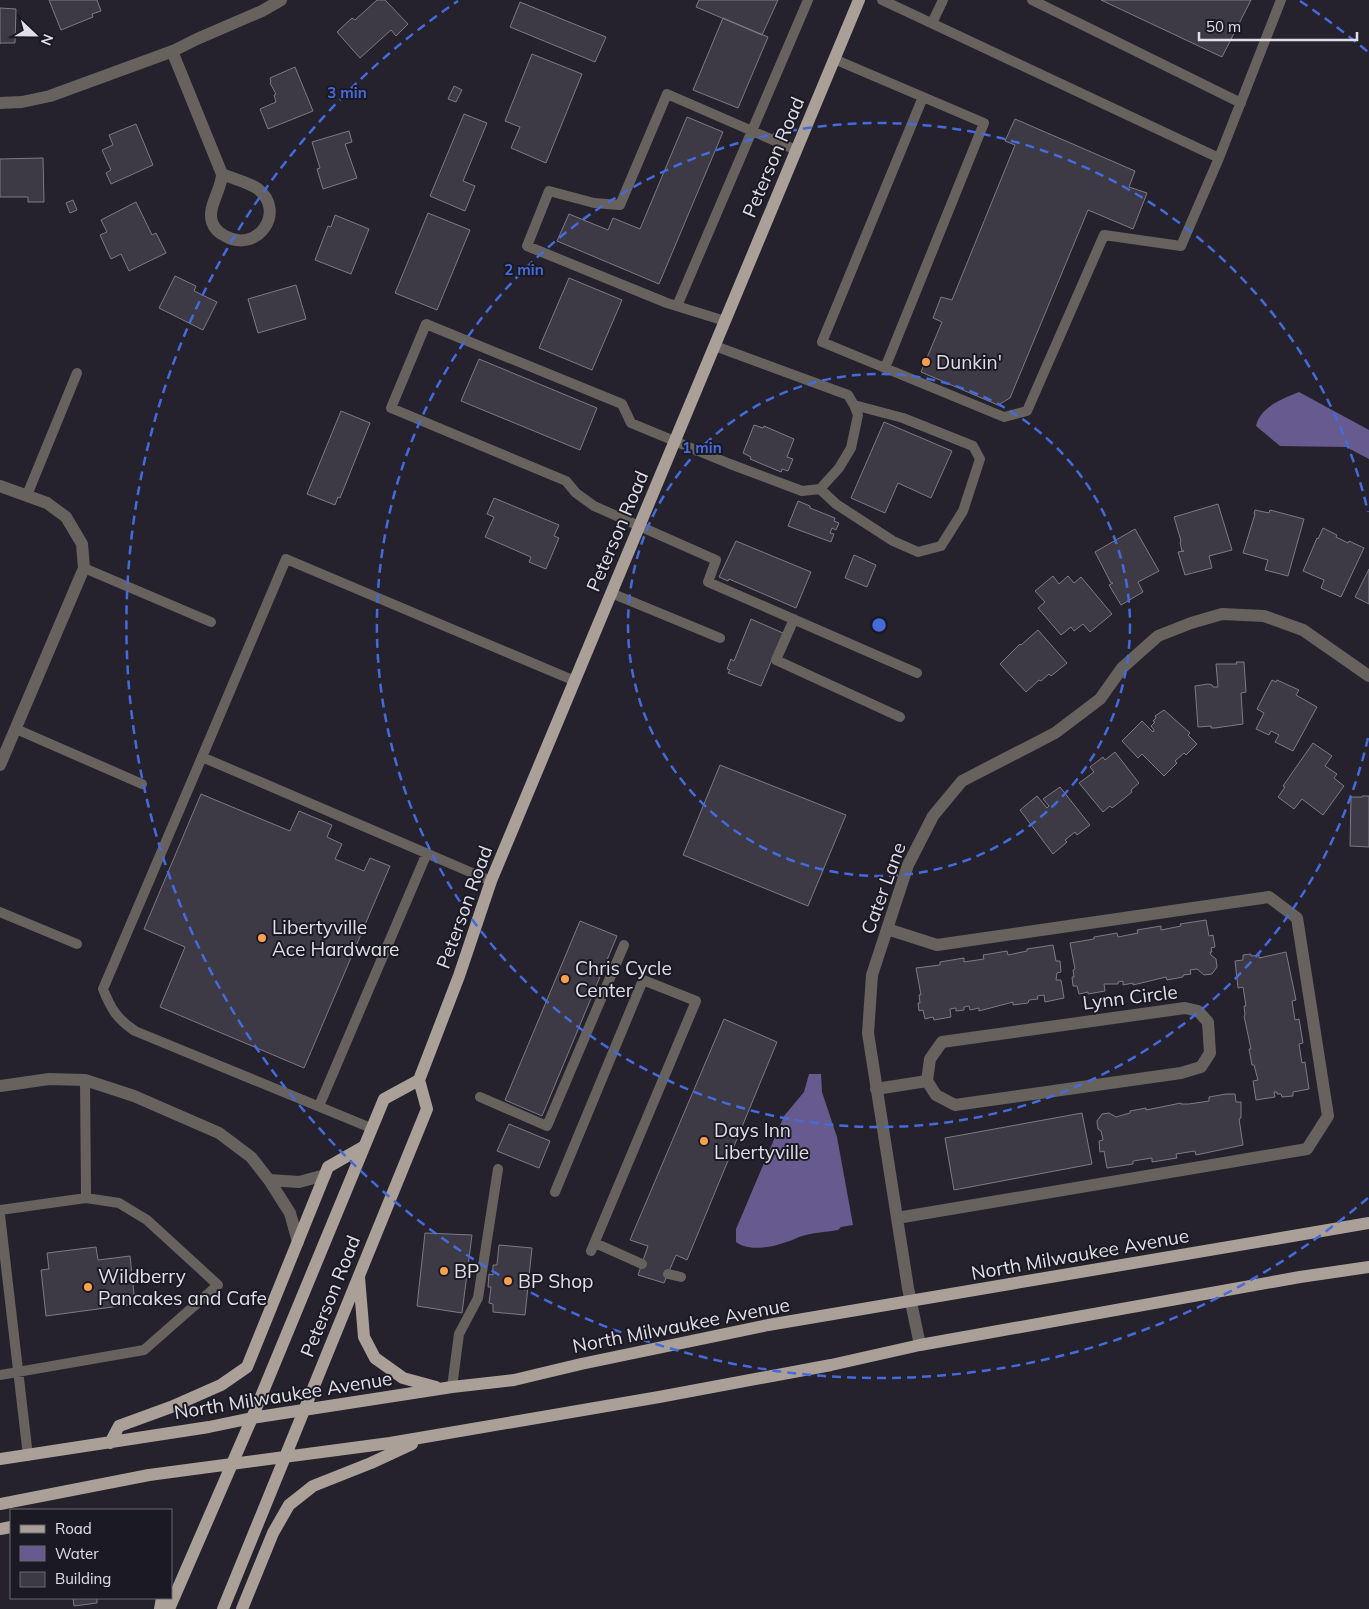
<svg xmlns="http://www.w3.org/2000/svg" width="1369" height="1609" font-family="Mulish,sans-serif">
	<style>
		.water { fill: #675a8e }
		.building { fill: #3d3a46; stroke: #7c7a86 }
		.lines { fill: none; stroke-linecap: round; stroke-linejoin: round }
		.service { stroke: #67625e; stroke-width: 10 }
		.minor { stroke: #67625e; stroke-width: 12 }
		.primary { stroke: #aaa098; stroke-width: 12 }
		.ring { fill: none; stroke: #446bdb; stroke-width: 2.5; stroke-dasharray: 9 6 }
		.poi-dot { fill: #f9a04d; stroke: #1b1923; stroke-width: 2 }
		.labels { text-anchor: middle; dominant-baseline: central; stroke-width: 4; stroke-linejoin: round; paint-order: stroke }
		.street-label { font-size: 19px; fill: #e1dfe7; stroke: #1b1923 }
		.poi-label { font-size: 19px; fill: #e1dfe7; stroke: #1b1923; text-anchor: start }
		.centre { fill: #446bdb; stroke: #1b1923; stroke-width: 2.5 }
		.ring-label { font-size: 15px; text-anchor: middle; font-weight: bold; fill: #446bdb; stroke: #1b1923; stroke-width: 4; stroke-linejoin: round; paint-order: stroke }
	</style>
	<rect width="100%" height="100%" fill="#25222d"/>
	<path class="water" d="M 1299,392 L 1369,430 L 1369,459 L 1346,447 L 1280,446 L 1256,426 C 1260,407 1282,399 1299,392 Z
		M 809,1074 L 821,1074 L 822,1092 L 837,1137 L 853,1225 L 841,1227 L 838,1230 C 826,1232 810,1233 799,1237 C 782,1245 752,1254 736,1242 L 736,1229 L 784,1116 L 804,1092 Z"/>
	<path class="building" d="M 49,0 L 97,0 L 101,11 L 92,14 L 93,17 L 61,30 Z
		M 377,0 L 385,0 L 408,24 L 396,36 L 391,30 L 360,58 L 337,32 L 352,18 L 355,20 Z
		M 699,0 L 778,0 L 762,35 L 696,7 Z
		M 1101,0 L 1251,0 L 1222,57 Z
		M 520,2 L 606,37 L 595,62 L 510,27 Z
		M 0,8 L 16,9 L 15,43 L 1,43 L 0,44 Z
		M 723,18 L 768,37 L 738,108 L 693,90 Z
		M 532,54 L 582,74 L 546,163 L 511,148 L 520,127 L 505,121 Z
		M 295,67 L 313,111 L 268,129 L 260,109 L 276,102 L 274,95 L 276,94 L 270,83 L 271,82 L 270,78 Z
		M 454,86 L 462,90 L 456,102 L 448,99 Z
		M 464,114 L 487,123 L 463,181 L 475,186 L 465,211 L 430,196 Z
		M 687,117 L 723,132 L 659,284 L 557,241 L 569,214 L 608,230 L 613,218 L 640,229 Z
		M 1015,119 L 1135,171 L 1129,187 L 1147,193 L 1133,229 L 1088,210 L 1010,398 L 998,405 L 921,372 L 942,322 L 933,318 L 941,297 L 952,300 L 1015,145 L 1005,141 Z
		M 136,124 L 153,165 L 111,184 L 106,173 L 111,170 L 102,150 L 113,145 L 109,135 Z
		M 349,131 L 352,142 L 345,144 L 357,178 L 323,189 L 317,169 L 320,168 L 312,142 Z
		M 43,158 L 44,202 L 28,202 L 28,197 L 0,197 L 0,159 Z
		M 73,200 L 77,210 L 70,213 L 66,203 Z
		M 136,202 L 152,235 L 156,233 L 166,253 L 129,271 L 121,254 L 111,259 L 100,235 L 107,232 L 101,220 Z
		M 428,213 L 470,230 L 437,310 L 395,293 Z
		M 335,215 L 369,229 L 351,274 L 315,260 L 328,226 L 331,227 Z
		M 175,276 L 196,286 L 194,291 L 217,302 L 203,330 L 159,308 Z
		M 569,278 L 622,300 L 592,370 L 539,348 Z
		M 296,285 L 306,319 L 258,333 L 248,299 Z
		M 479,359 L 597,408 L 580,450 L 461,401 Z
		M 341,411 L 370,423 L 340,498 L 338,497 L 335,505 L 307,494 Z
		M 884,422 L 952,451 L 931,498 L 898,483 L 885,513 L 851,498 Z
		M 754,425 L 763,428 L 764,426 L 794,439 L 787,457 L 793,459 L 788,471 L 782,469 L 781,472 L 750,459 L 751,457 L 743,453 Z
		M 494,498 L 559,525 L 554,536 L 559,538 L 546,569 L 529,562 L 531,557 L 485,537 L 494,517 L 487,514 Z
		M 798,501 L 810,506 L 810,508 L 835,518 L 834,521 L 839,523 L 836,530 L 832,528 L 830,533 L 834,534 L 831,542 L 788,526 Z
		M 1218,504 L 1232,550 L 1209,556 L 1212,568 L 1185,575 L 1178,552 L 1184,551 L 1182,551 L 1180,542 L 1181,541 L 1174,517 Z
		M 1255,510 L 1269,513 L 1270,510 L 1304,519 L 1288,576 L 1265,570 L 1268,560 L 1243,553 L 1255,514 L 1254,514 Z
		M 1323,528 L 1337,535 L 1336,537 L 1348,543 L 1349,541 L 1364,548 L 1341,597 L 1321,588 L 1324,580 L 1303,571 L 1317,538 L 1318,539 Z
		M 1135,529 L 1159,571 L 1138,582 L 1143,592 L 1121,605 L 1109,585 L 1113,583 L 1111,583 L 1095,552 Z
		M 736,541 L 811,572 L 796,608 L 729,579 L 728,581 L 719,577 Z
		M 854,555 L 876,565 L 867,587 L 845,578 Z
		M 1369,569 L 1369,604 L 1355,597 Z
		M 1053,576 L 1059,584 L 1068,576 L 1074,583 L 1081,577 L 1112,614 L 1090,632 L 1083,624 L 1074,631 L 1071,627 L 1061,635 L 1038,608 L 1045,602 L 1035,591 Z
		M 751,619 L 783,633 L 761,686 L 728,673 L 730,670 L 727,669 L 731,659 L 734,661 Z
		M 1038,630 L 1067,663 L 1051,676 L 1049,674 L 1041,681 L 1039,680 L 1026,692 L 1000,664 L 1020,644 L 1021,645 Z
		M 1236,662 L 1244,662 L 1246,692 L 1241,693 L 1243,724 L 1215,728 L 1211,728 L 1211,726 L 1198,727 L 1195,686 L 1208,684 L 1212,685 L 1213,687 L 1218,687 L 1216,664 L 1237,664 Z
		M 1272,680 L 1276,682 L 1277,680 L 1299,690 L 1296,695 L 1317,707 L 1293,751 L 1275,742 L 1279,735 L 1271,731 L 1269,735 L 1256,729 L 1264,713 L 1257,709 Z
		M 1164,710 L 1190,733 L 1188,735 L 1197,744 L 1186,755 L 1184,753 L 1175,761 L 1177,763 L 1164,776 L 1142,754 L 1138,758 L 1122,741 L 1142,721 L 1153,732 L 1154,730 L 1151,726 L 1155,722 L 1153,721 L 1156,718 L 1155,716 Z
		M 1313,743 L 1332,756 L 1325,766 L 1337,774 L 1334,778 L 1344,786 L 1323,815 L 1302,799 L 1294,809 L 1278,797 L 1285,787 L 1283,786 Z
		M 1115,752 L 1139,783 L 1131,790 L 1132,792 L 1121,801 L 1112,808 L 1110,806 L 1103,812 L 1079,783 L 1094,772 L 1090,767 L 1103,757 L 1105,760 Z
		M 720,765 L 846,815 L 808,906 L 683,855 Z
		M 1060,787 L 1090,825 L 1077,835 L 1075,832 L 1065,840 L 1067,842 L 1053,854 L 1020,810 L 1037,796 L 1047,808 L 1049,806 L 1043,799 Z
		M 201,794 L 290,831 L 299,811 L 332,825 L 327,837 L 342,844 L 335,859 L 364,871 L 370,858 L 390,866 L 304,1068 L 160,1007 L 185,947 L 144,929 Z
		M 1362,796 L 1369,796 L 1369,847 L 1350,846 L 1351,797 L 1362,797 Z
		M 1206,920 L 1209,936 L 1213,935 L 1215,947 L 1211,948 L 1212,952 L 1210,952 L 1211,955 L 1216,959 L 1217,967 L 1212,974 L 1204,975 L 1197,969 L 1190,970 L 1191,974 L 1183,975 L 1183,977 L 1167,980 L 1166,977 L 1133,985 L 1133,983 L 1123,985 L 1123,981 L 1118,982 L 1118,984 L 1104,984 L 1105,991 L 1088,994 L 1088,992 L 1079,994 L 1077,986 L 1073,986 L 1072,977 L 1074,977 L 1073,970 L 1075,969 L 1070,943 L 1094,939 L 1094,937 L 1117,933 L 1118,937 L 1138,933 L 1137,930 L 1161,926 L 1161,930 L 1181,926 L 1180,924 Z
		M 580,921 L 617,936 L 542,1116 L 505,1100 Z
		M 1053,945 L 1056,961 L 1060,961 L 1061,972 L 1057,973 L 1056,980 L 1061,980 L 1064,998 L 1045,1002 L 1044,995 L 1037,996 L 1038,999 L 1029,1000 L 1028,1003 L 1013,1005 L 1013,1002 L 979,1011 L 979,1008 L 970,1010 L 969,1006 L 964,1007 L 964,1010 L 956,1011 L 956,1008 L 950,1009 L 951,1017 L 934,1020 L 933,1017 L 925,1019 L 923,1010 L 919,1011 L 918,1003 L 920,1003 L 919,995 L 921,995 L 916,968 L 940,965 L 940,962 L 964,958 L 964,962 L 984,959 L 983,955 L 1007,951 L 1008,955 L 1027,951 L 1027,949 Z
		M 1286,952 L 1296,1000 L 1292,1001 L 1295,1020 L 1299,1019 L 1303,1043 L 1299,1044 L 1302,1063 L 1305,1062 L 1309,1089 L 1293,1092 L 1293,1096 L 1282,1097 L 1281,1094 L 1277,1094 L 1277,1092 L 1274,1092 L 1275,1097 L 1256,1100 L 1253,1081 L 1258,1080 L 1254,1065 L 1252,1065 L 1249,1049 L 1251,1049 L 1244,1016 L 1245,1015 L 1244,1006 L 1246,1006 L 1243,987 L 1238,988 L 1235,961 L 1243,960 L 1243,955 L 1251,954 L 1251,956 L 1259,955 L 1259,958 Z
		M 724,1019 L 777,1042 L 687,1260 L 676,1255 L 664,1283 L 638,1275 L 648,1246 L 630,1240 Z
		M 1226,1094 L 1235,1094 L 1236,1102 L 1241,1102 L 1241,1118 L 1239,1119 L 1243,1145 L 1196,1155 L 1195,1151 L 1176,1154 L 1177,1158 L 1152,1162 L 1152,1158 L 1133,1161 L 1133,1164 L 1107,1168 L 1104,1151 L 1100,1152 L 1099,1141 L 1103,1140 L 1101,1131 L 1098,1129 L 1097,1121 L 1102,1114 L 1109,1113 L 1116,1117 L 1130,1113 L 1130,1111 L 1146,1108 L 1146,1110 L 1181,1103 L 1181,1104 L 1189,1104 L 1209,1101 L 1209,1097 Z
		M 1082,1113 L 1092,1164 L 954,1190 L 945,1138 Z
		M 509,1124 L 550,1141 L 539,1168 L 497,1151 Z
		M 425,1233 L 472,1235 L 462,1313 L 417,1306 Z
		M 499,1245 L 532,1248 L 525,1315 L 493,1312 L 493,1304 L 489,1303 L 491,1287 L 488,1287 L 489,1274 L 493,1275 L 493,1265 L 497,1265 Z
		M 96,1247 L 98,1260 L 130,1256 L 135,1304 L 46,1316 L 41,1270 L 49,1269 L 47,1253 Z
		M 73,1598 L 97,1598 L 97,1603 L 74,1606 Z"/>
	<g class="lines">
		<path class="service" d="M 1032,0 L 1241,103
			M 932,23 L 943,0
			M 834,59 L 984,123 L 885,368 L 1004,417 L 1027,411 L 1104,235 L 1181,246 L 1219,158 L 882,0
			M 1219,158 L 1281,0
			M 677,306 L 808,0
			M 725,321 L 667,303 L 527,246 L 549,191 L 594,203 L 620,205 L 667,94 L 796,150
			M 715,346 L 848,395 L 854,405 L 858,415 L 851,448 L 839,468 L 820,489 L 802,491 L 730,464 L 631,423 L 622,404 L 426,324 L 391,408 L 566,481 L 576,493 L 594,506 L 716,560 L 708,582 L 917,673
			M 885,368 L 822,342 L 923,97
			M 820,489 L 836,504 L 893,541 L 918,552 L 941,546 L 963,511 L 980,459 L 973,446 L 903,418 L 854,405
			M 27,495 L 77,373
			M 84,568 L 211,622
			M 611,593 L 720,638
			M 794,619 L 776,660 L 900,717
			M 16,729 L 142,784
			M 202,757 L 286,559 L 575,681
			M 0,912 L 77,944
			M 480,1097 L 547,1126 L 624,945
			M 319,1106 L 427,853
			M 371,1128 L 135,1031 C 117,1019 111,1009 103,989 L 202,757 L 491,881
			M 555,1192 L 643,980 L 696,1001 L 591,1251
			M 0,1210 L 86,1198 L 85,1080
			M 0,1215 L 28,1456
			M 595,1243 L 642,1264
			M 668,1274 L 681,1277
			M 0,1375 L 144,1350 L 218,1285 L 147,1220 L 119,1203 L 86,1198
			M 452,1387 L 459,1334 L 478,1298 L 498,1169"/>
		<path class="minor" d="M 172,51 L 222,174 C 222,189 207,207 212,222 C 214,228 219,233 225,236 C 257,254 287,212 258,189 C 248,182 234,179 222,174
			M 0,103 L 22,102 L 50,96 L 173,51 L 197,39 L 262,11 L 281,0
			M 0,486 L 47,503 L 66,517 L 82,544 L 84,568 L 0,765
			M 887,929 L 937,945 L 1269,897 L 1297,918 L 1328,1116 L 1307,1149 L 897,1218
			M 1185,1008 L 1198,1011 L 1208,1022 L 1210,1053 L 1201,1067 L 1181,1073 L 955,1105 L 936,1095 L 927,1081 L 930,1059 L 942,1042 Z
			M 0,1086 L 49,1079 L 85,1080 L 134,1096 L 219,1133 L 251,1157 L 269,1180 L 290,1213 L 298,1242
			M 876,1089 L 927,1081
			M 269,1180 L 299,1182 L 325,1175
			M 920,1345 L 908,1288 L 868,1033 L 872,975 L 908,865 L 933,816 L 962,781 L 1055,733 L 1100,699 L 1122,668 L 1158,636 L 1191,623 L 1222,614 L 1264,616 L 1303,630 L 1369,676"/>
		<path class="primary" d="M 359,1277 L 364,1337 L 375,1358 L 403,1378 L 436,1387
			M 110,1443 L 119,1426 L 171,1407 L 221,1385 L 247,1367 L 328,1167 L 363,1147
			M 0,1459 L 209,1427 L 252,1418 L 452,1387 L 514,1380 L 581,1364 L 768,1325 L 1369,1223
			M 0,1504 L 149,1475 L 390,1443 L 659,1397 L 831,1365 L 920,1345 L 1300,1277 L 1369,1267
			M 0,1529 L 11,1527
			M 160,1609 L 162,1598
			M 169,1609 L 252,1418 L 384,1099 L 419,1080
			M 223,1609 L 427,1109 L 419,1080 L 459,976 L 491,881 L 859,0
			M 242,1609 L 273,1533 L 289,1505 L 313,1486 L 371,1463 L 412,1444"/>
	</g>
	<g class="ring">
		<circle cx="879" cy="625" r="251"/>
		<path d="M1368 738A502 502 0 1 1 1368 512"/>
		<path d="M1368 1198A753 753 0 1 1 458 1M1300 1A753 753 0 0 1 1368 52"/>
	</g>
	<g class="poi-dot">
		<circle cx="926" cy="362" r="5"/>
		<circle cx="262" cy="938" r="5"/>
		<circle cx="565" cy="979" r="5"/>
		<circle cx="704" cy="1141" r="5"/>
		<circle cx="444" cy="1271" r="5"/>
		<circle cx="508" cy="1281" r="5"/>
		<circle cx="88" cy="1287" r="5"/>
	</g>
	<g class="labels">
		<g class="street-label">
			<text transform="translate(773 157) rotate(-67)">Peterson Road</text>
			<text transform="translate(617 531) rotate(-67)">Peterson Road</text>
			<text transform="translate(883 888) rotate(-70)">Cater Lane</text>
			<text transform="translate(464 907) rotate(-70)">Peterson Road</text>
			<text transform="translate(1130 997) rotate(-7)">Lynn Circle</text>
			<text transform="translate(1080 1254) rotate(-10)">North Milwaukee Avenue</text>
			<text transform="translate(330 1296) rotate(-68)">Peterson Road</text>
			<text transform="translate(681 1325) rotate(-11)">North Milwaukee Avenue</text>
			<text transform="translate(283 1395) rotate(-9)">North Milwaukee Avenue</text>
		</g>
		<g class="poi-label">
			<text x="936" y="362">Dunkin'</text>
			<text x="272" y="927">Libertyville<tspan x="272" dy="22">Ace Hardware</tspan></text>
			<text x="575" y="968">Chris Cycle<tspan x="575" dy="22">Center</tspan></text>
			<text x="714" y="1130">Days Inn<tspan x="714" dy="22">Libertyville</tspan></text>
			<text x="454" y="1271">BP</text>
			<text x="98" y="1276">Wildberry<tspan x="98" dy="22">Pancakes and Cafe</tspan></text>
			<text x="518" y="1281">BP Shop</text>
		</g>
	</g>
	<circle cx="879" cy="625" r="8" class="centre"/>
	<g class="ring-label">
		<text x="347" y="98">3 min</text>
		<text x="524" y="275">2 min</text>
		<text x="702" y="453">1 min</text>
	</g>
	<rect x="10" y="1509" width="162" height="90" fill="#1b1923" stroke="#6a6871"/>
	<rect x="20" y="1525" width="25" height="8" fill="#aaa098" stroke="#6a6871"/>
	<text x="55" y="1534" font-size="15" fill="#e1dfe7">Road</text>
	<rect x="20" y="1546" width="25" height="15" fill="#675a8e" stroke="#6a6871"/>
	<text x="55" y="1559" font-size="15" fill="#e1dfe7">Water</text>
	<rect x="20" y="1572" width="25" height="15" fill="#3d3a46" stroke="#6a6871"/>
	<text x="55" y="1584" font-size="15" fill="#e1dfe7">Building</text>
	<g transform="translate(35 35) rotate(112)" stroke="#1b1923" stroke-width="4" paint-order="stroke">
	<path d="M0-4L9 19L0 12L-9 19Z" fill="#e1dfe7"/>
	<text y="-8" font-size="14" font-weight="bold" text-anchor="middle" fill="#e1dfe7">N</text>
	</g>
	<path d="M1199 32v8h158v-8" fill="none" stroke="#e1dfe7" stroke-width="2.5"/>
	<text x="1206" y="32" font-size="15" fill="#e1dfe7" stroke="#1b1923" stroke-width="4" paint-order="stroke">50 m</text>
</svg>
